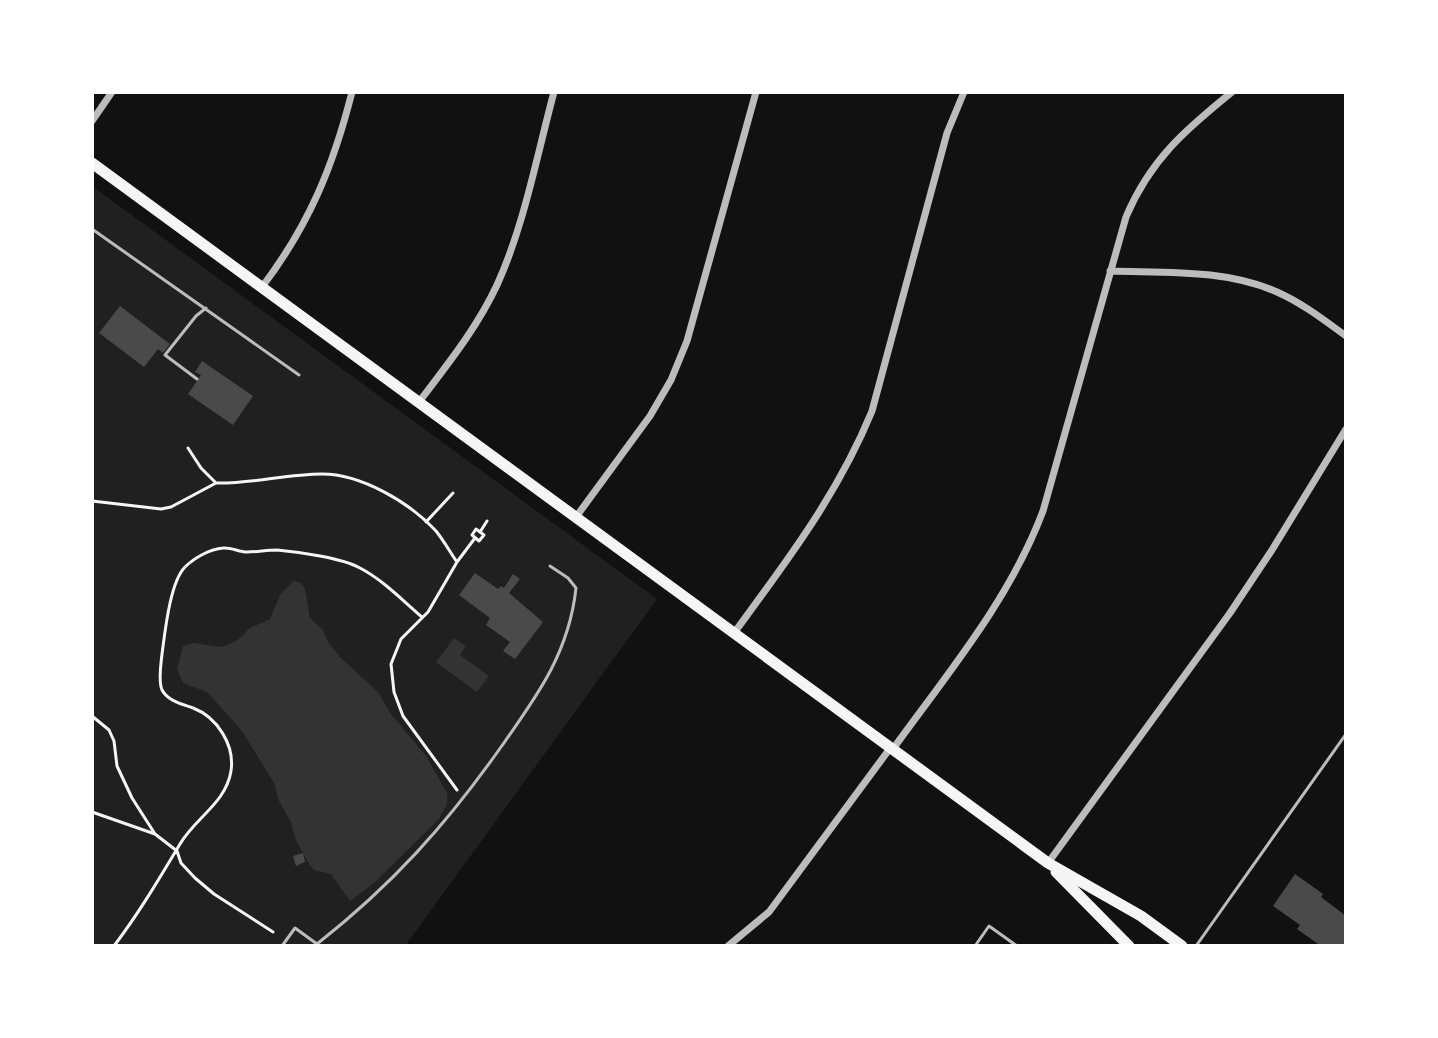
<svg xmlns="http://www.w3.org/2000/svg" width="1438" height="1038" font-family="'Sofia Sans Condensed',sans-serif">
	<style>
		.green { fill: #202020 }
		.water { fill: #333 }
		.building { fill: #4a4a4a }
		.lines { fill: none; stroke-linecap: round; stroke-linejoin: round }
		.path { stroke: #f5f5f5; stroke-width: 3 }
		.service { stroke: #bcbcbc; stroke-width: 3 }
		.minor { stroke: #bcbcbc; stroke-width: 7 }
		.primary { stroke: #f5f5f5; stroke-width: 11 }
	</style>
	<rect width="100%" height="100%" fill="#111"/>
	<path class="green" d="M 92,186 L 657,599 L 405,946 L 92,946 Z"/>
	<path class="water" d="M 293,581 L 301,583 L 305,589 L 310,618 L 323,630 L 328,642 L 340,657 L 378,692 L 391,714 L 426,756 L 447,793 L 447,804 L 439,819 L 374,883 L 350,901 L 331,874 L 314,870 L 309,864 L 296,840 L 290,820 L 279,801 L 274,783 L 242,731 L 207,692 L 183,683 L 177,669 L 183,646 L 193,643 L 222,647 L 238,640 L 250,628 L 270,619 L 280,595 Z
		M 454,638 L 466,646 L 460,655 L 489,676 L 477,692 L 436,662 Z"/>
	<path class="building" d="M 120,306 L 170,344 L 163,353 L 158,349 L 144,367 L 99,333 Z
		M 202,361 L 253,396 L 233,425 L 188,394 L 201,375 L 195,372 Z
		M 475,573 L 498,589 L 501,586 L 504,588 L 513,574 L 520,579 L 509,593 L 543,622 L 515,659 L 503,651 L 510,642 L 486,625 L 490,618 L 459,595 Z
		M 303,853 L 305,862 L 296,866 L 293,856 Z
		M 1295,874 L 1323,894 L 1321,897 L 1346,916 L 1346,946 L 1321,946 L 1297,929 L 1300,925 L 1273,906 Z"/>
	<g class="lines">
		<path class="path" d="M 188,448 L 201,468 L 216,483 C 252,484 286,474 322,474 C 361,474 409,502 436,531 C 444,541 450,552 457,562
			M 92,501 L 161,509 L 171,507 L 216,483
			M 426,522 L 453,493
			M 476,529 L 484,535 L 479,541 L 472,535 Z
			M 480,532 L 487,521
			M 92,716 L 109,730 L 114,741 L 117,766 L 132,798 L 155,834 L 177,851 L 181,863 L 195,878 L 214,894 L 273,932
			M 457,790 L 403,716 L 394,692 L 391,664 L 401,639 L 428,612 L 457,562 L 475,538
			M 92,812 L 155,834
			M 114,946 C 139,913 159,879 180,844 C 195,818 226,803 231,771 C 235,745 217,717 193,708 C 182,704 168,701 162,690 C 158,680 161,664 162,654 C 165,632 170,582 185,567 C 194,558 210,549 223,548 C 231,547 239,552 247,552 C 257,552 267,550 277,550 C 299,552 342,558 360,568 C 383,580 402,600 422,617"/>
		<path class="service" d="M 92,229 L 299,375
			M 197,379 L 165,355 L 196,316 L 206,308
			M 282,946 L 295,928 L 317,944 C 392,885 446,825 501,747 C 537,696 569,653 576,588 L 568,578 L 550,566
			M 975,946 L 989,926 L 1017,946
			M 1196,946 L 1346,734"/>
		<path class="minor" d="M 92,121 L 112,92
			M 1110,271 C 1166,273 1225,269 1277,292 C 1302,303 1324,320 1346,336
			M 262,287 C 309,225 333,167 352,92
			M 419,402 C 447,365 477,328 497,285 C 524,226 537,155 554,92
			M 576,517 L 650,416 L 671,380 L 687,341 L 756,92
			M 734,633 C 787,561 838,494 872,411 L 947,133 L 964,92
			M 893,749 C 948,673 1010,599 1043,511 L 1126,217 C 1150,160 1185,130 1232,92
			M 1048,863 L 1230,613 L 1272,550 L 1346,429
			M 728,946 L 769,912 L 891,747"/>
		<path class="primary" d="M 92,163 L 1048,863 L 1141,916 L 1182,946
			M 1056,872 L 1129,946"/>
	</g>
	<rect width="1438" height="1038" fill="none" stroke="#ffffff" stroke-width="188"/>
</svg>
